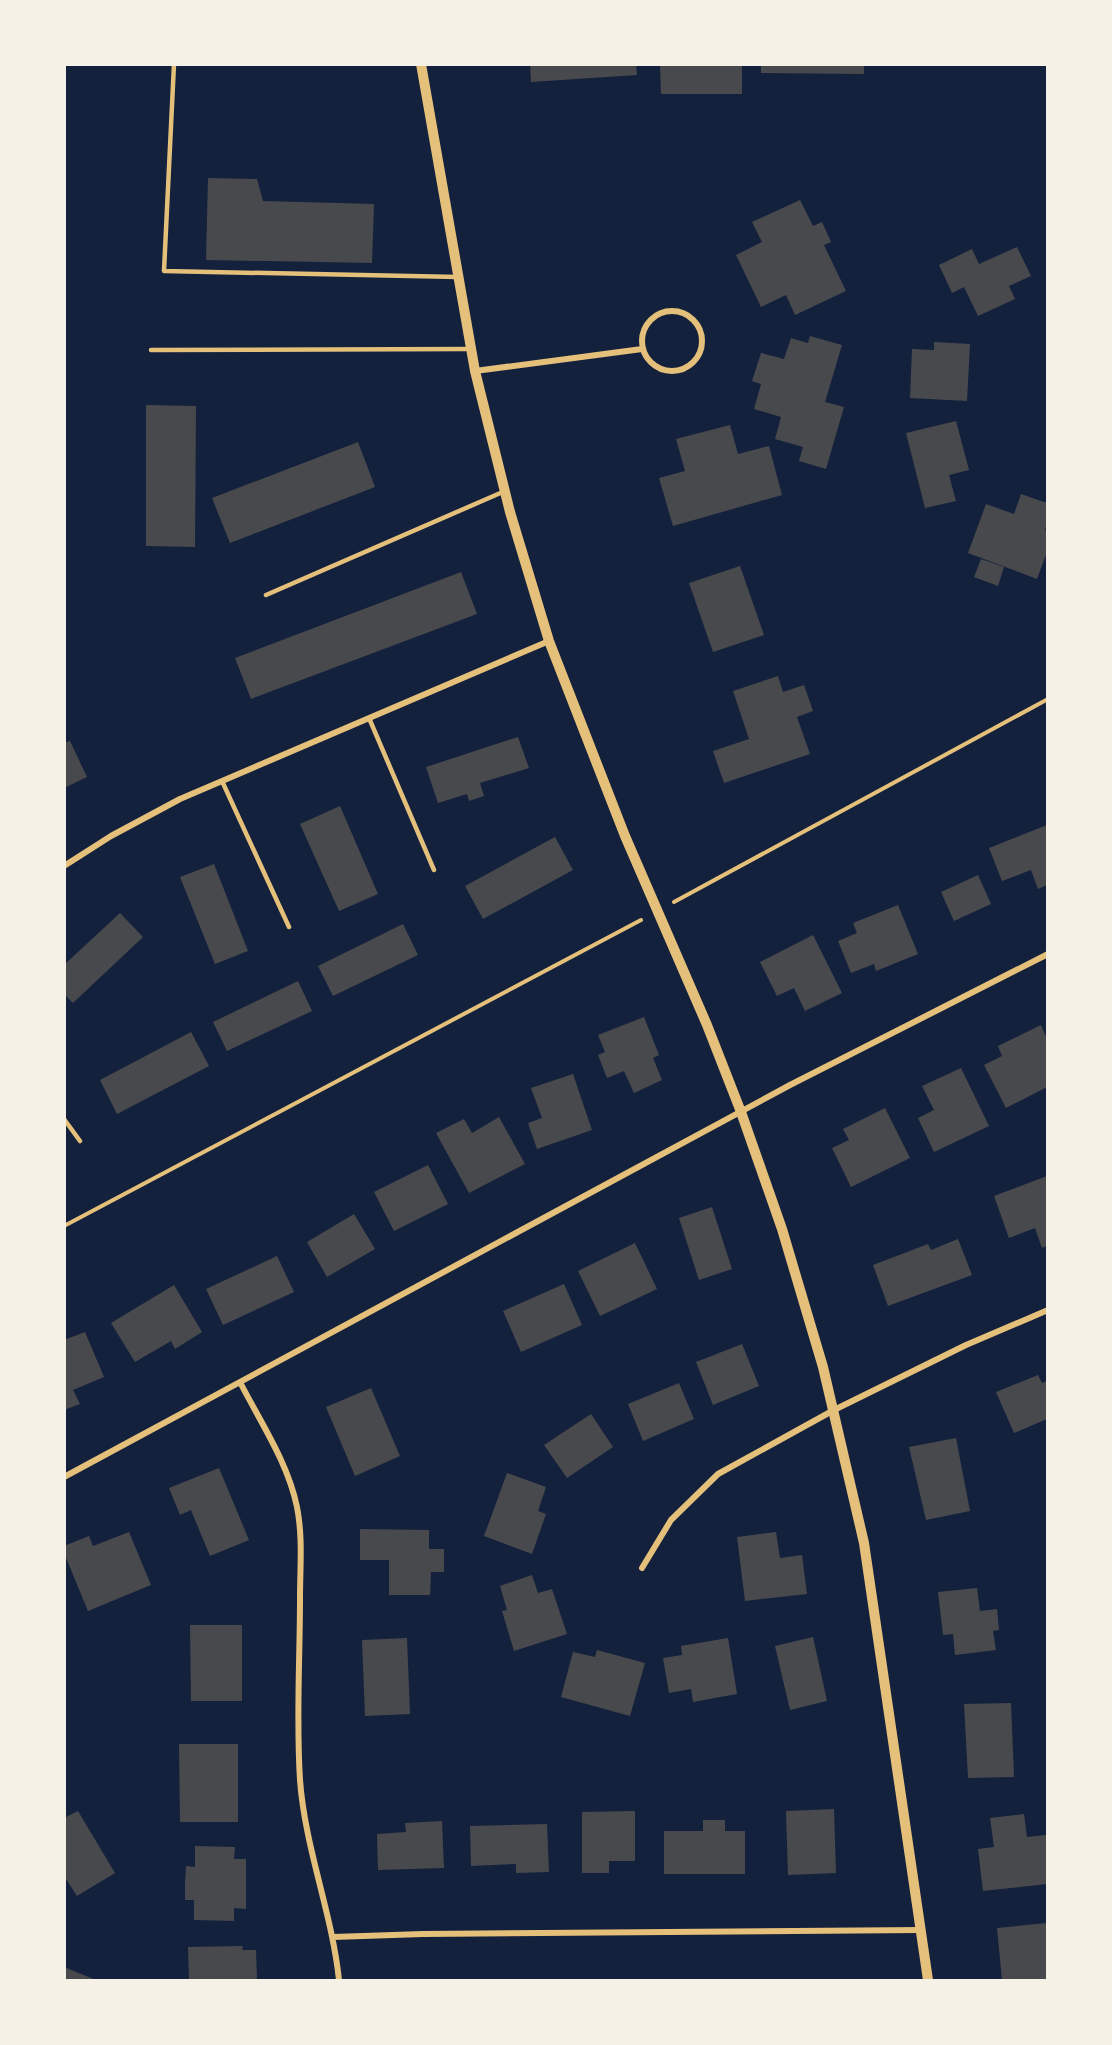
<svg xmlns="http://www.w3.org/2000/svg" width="1112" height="2045" font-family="'Archivo Narrow',sans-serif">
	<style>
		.building { fill: #48494c }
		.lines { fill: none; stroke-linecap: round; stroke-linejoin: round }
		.path { stroke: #e5c07b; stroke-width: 4 }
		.service { stroke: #e5c07b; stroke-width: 4.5 }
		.minor { stroke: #e5c07b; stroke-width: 6 }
		.tertiary { stroke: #e5c07b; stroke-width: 10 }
	</style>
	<rect width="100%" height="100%" fill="#14213d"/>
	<path class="building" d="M 530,64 L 636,64 L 637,75 L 531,82 Z
		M 660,64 L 742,64 L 742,94 L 661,94 Z
		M 761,64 L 864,64 L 864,74 L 761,73 Z
		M 208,178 L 257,179 L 263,201 L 374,204 L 372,263 L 206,260 Z
		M 800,200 L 813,226 L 822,222 L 831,242 L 824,245 L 846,291 L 795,315 L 786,295 L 761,307 L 736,255 L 762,242 L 752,222 Z
		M 1017,247 L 1031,276 L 1009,286 L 1015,299 L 978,316 L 964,287 L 952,293 L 939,265 L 972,249 L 979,264 Z
		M 810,336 L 842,345 L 825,402 L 844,407 L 826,469 L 799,461 L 803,447 L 775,439 L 781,417 L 754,409 L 761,384 L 752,381 L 761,353 L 784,359 L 791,338 L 808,343 Z
		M 934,342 L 970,344 L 967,401 L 910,398 L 912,349 L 934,350 Z
		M 146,405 L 196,406 L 195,547 L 146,546 Z
		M 956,421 L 969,470 L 949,475 L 956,501 L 925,508 L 906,433 Z
		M 730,425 L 738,454 L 769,446 L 782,495 L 673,526 L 659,478 L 685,471 L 676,439 Z
		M 358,442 L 375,487 L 230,543 L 212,498 Z
		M 1021,494 L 1047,503 L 1047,524 L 1045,530 L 1047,531 L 1047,552 L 1037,579 L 968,553 L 986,504 L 1014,514 Z
		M 981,559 L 1004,567 L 998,586 L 974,577 Z
		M 740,566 L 764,635 L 713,652 L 689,583 Z
		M 461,572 L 477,614 L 251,699 L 235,658 Z
		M 778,676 L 783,692 L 804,685 L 813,711 L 797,717 L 810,754 L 724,783 L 713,751 L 749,739 L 733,691 Z
		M 518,737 L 529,768 L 480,783 L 484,796 L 469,801 L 467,794 L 438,803 L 426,767 Z
		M 70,741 L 87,777 L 64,788 L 64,743 Z
		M 340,806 L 378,894 L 339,911 L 300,824 Z
		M 1047,825 L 1047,885 L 1038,889 L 1031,870 L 1002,881 L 989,848 Z
		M 555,837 L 573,870 L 483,919 L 465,886 Z
		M 214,864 L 248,951 L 215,964 L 180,877 Z
		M 978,875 L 991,904 L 954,921 L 941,892 Z
		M 898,905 L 918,954 L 876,971 L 874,964 L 851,973 L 838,941 L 857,933 L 853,923 Z
		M 120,913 L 143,937 L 73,1003 L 64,994 L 64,965 Z
		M 403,924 L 418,955 L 333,996 L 318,966 Z
		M 813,935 L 842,993 L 805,1011 L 794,988 L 777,996 L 760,962 Z
		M 298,981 L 312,1011 L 227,1051 L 213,1022 Z
		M 644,1017 L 659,1055 L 653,1058 L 662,1080 L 634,1093 L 624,1071 L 607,1078 L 598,1055 L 605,1052 L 598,1035 Z
		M 1041,1025 L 1047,1039 L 1047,1087 L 1006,1108 L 984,1065 L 1002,1056 L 998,1046 Z
		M 191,1032 L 209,1066 L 117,1114 L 100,1080 Z
		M 961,1068 L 989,1126 L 934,1152 L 918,1118 L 934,1110 L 922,1086 Z
		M 573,1074 L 592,1130 L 537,1149 L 528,1123 L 542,1118 L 531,1088 Z
		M 885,1108 L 910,1158 L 851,1187 L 832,1148 L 849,1140 L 843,1129 Z
		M 499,1117 L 525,1164 L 469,1193 L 436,1133 L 464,1119 L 472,1133 Z
		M 428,1165 L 448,1204 L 394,1231 L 374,1192 Z
		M 1047,1176 L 1047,1246 L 1042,1248 L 1035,1228 L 1009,1238 L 994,1196 Z
		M 712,1207 L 732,1269 L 699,1280 L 679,1218 Z
		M 354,1214 L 375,1249 L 327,1277 L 307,1242 Z
		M 958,1239 L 972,1275 L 888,1306 L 873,1265 L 928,1244 L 931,1250 Z
		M 635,1243 L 657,1289 L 600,1316 L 578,1271 Z
		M 277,1256 L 294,1292 L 223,1325 L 206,1289 Z
		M 564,1284 L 582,1325 L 521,1352 L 503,1311 Z
		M 174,1285 L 202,1332 L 175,1349 L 171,1341 L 135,1362 L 111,1323 Z
		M 85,1332 L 104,1377 L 73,1390 L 80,1404 L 64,1410 L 64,1340 Z
		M 742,1344 L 759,1386 L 713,1405 L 696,1362 Z
		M 1038,1375 L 1042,1383 L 1047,1381 L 1047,1419 L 1014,1433 L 996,1392 Z
		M 679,1383 L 694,1419 L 643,1441 L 628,1404 Z
		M 371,1388 L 400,1456 L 355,1476 L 326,1407 Z
		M 591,1414 L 613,1447 L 567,1478 L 544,1445 Z
		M 956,1438 L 970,1511 L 926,1520 L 909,1447 Z
		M 219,1468 L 249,1540 L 210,1556 L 191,1510 L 180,1515 L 169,1488 Z
		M 507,1473 L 546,1487 L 538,1511 L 546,1514 L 532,1554 L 484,1536 Z
		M 360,1529 L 429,1530 L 429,1549 L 444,1549 L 444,1572 L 431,1572 L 430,1595 L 389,1595 L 389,1560 L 360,1560 Z
		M 129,1532 L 151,1585 L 88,1611 L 64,1553 L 64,1546 L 89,1536 L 93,1546 Z
		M 776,1532 L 780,1558 L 802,1555 L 807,1594 L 745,1601 L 737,1537 Z
		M 532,1575 L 538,1593 L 552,1589 L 567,1634 L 514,1651 L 502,1611 L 507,1610 L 500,1586 Z
		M 977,1588 L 980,1611 L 997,1609 L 999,1630 L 993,1631 L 996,1650 L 955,1655 L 953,1634 L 943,1635 L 938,1592 Z
		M 190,1625 L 242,1625 L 242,1701 L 191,1701 Z
		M 813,1637 L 827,1701 L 790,1710 L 775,1646 Z
		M 407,1638 L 410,1714 L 365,1716 L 362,1640 Z
		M 728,1638 L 737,1694 L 693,1702 L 691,1689 L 669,1693 L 663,1658 L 682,1655 L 681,1646 Z
		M 597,1650 L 645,1663 L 630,1716 L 561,1697 L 573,1652 L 595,1657 Z
		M 1011,1703 L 1014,1777 L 968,1778 L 964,1704 Z
		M 179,1744 L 238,1744 L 238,1822 L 180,1822 Z
		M 834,1809 L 836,1873 L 788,1875 L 786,1811 Z
		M 78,1811 L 115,1873 L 77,1896 L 64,1876 L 64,1818 Z
		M 635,1811 L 635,1861 L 609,1861 L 609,1873 L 582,1873 L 582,1812 Z
		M 1024,1814 L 1027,1837 L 1046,1835 L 1047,1884 L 983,1891 L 978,1849 L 994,1847 L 990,1818 Z
		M 703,1820 L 725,1820 L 725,1831 L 745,1831 L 745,1874 L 664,1874 L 664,1831 L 703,1831 Z
		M 442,1821 L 444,1868 L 378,1870 L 377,1834 L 406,1832 L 405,1823 Z
		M 547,1824 L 549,1872 L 516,1873 L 516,1864 L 471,1866 L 470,1826 Z
		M 195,1846 L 235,1847 L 234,1859 L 246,1859 L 246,1909 L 234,1908 L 234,1921 L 194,1920 L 194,1900 L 185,1900 L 185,1883 L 186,1866 L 195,1867 Z
		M 1047,1923 L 1047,1980 L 1002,1980 L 997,1928 Z
		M 243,1946 L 242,1950 L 256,1950 L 257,1980 L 189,1980 L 188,1947 Z
		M 64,1967 L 96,1980 L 64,1980 Z"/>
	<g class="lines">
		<path class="path" d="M 674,902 L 1048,699
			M 64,1226 L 641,920"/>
		<path class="service" d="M 174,64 L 164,271 L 458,277
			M 151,350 L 469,349
			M 266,595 L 505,491
			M 369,718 L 434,870
			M 222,781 L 289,927
			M 64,1119 L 80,1141"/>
		<path class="minor" d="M642 341a30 30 0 1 1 60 0a30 30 0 1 1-60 0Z
			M 475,371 L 642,349
			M 64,866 L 111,836 L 180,799 L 549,641
			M 241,1384 C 261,1423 288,1463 297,1507 C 303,1538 300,1567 300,1598 C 300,1659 296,1719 300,1780 C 305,1848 332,1913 339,1980
			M 64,1477 L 790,1085 L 1048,954
			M 642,1568 L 671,1520 L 718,1474 L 834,1410 L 966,1345 L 1048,1310
			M 333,1937 L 423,1934 L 921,1930"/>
		<path class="tertiary" d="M 421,64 L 475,371 L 510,512 L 549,641 L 625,836 L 707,1025 L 741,1112 L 782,1229 L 823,1367 L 864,1543 L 928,1980"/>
	</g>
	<rect width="1112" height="2045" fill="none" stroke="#f6f1e7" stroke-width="132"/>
</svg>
